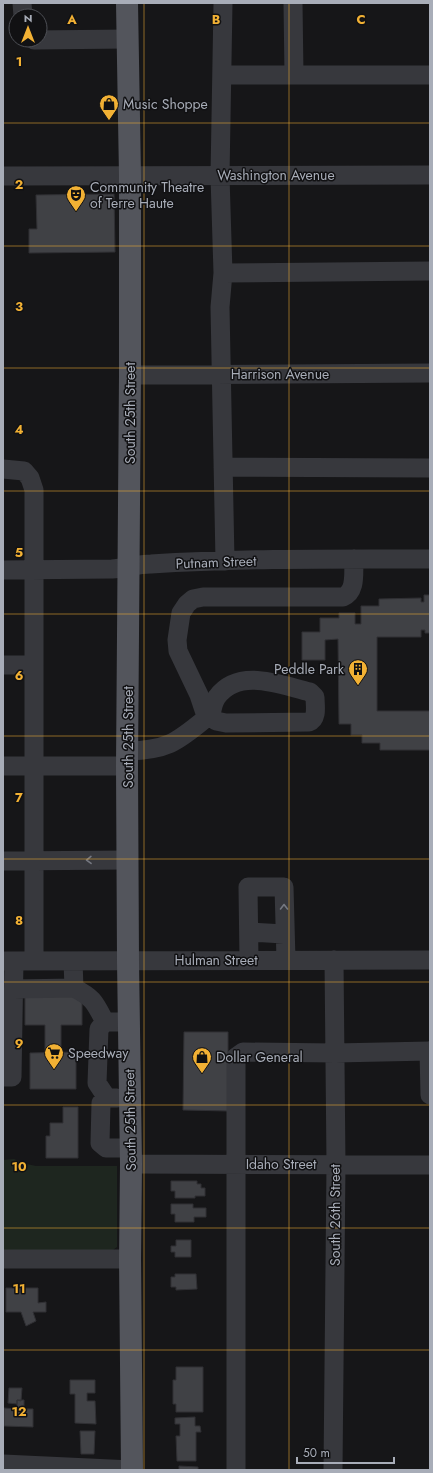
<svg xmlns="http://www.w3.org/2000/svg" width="433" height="1473" font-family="Jost,sans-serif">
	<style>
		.green { fill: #1e261f }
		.building { fill: #404145; stroke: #303034 }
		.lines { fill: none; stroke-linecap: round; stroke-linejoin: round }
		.minor { stroke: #37383d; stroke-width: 19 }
		.major { stroke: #53555c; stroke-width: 22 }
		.oneway { stroke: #757881 }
		.grid { fill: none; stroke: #f2b134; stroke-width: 1; stroke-opacity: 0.55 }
		.labels { text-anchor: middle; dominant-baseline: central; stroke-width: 3; stroke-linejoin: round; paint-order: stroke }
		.poi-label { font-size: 14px; fill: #a8adb8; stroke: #111113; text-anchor: start }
		.street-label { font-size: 14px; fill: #a8adb8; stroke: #111113 }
		.grid-label { font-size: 13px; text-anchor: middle; font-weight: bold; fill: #f2b134; stroke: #111113; stroke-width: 3; stroke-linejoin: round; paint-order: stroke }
	</style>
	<rect width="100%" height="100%" fill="#161618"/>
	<path class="green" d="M 14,1159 L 22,1163 L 36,1166 L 117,1166 L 117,1247 L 110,1252 L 3,1251 L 3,1160 Z"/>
	<path class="building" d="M 114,194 L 115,252 L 29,253 L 29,229 L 37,229 L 36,195 Z
		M 424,595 L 430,595 L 430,633 L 425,633 L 425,630 L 421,630 L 421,637 L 377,637 L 377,711 L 430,711 L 430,750 L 380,750 L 380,743 L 362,743 L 362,735 L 351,735 L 351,724 L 339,724 L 338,639 L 325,640 L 325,660 L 302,660 L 302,632 L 320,632 L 320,618 L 339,618 L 339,613 L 355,613 L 355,624 L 361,624 L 361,606 L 379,606 L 379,599 L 421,598 L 421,602 L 424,602 Z
		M 25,995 L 82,995 L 82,1025 L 61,1025 L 61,1055 L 45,1055 L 45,1025 L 25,1025 Z
		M 184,1032 L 228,1032 L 228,1111 L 183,1110 Z
		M 76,1052 L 76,1089 L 30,1089 L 30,1053 Z
		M 63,1107 L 78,1107 L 78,1158 L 46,1158 L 46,1136 L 50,1136 L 50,1123 L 63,1123 Z
		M 171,1181 L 197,1181 L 197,1184 L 201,1184 L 201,1188 L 205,1188 L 205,1196 L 195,1196 L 195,1198 L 175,1198 L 175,1191 L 171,1191 Z
		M 171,1204 L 193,1204 L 193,1208 L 206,1208 L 206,1217 L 194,1217 L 194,1222 L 175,1222 L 175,1214 L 171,1214 Z
		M 176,1240 L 191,1240 L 191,1257 L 175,1257 L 175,1252 L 171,1252 L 171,1246 L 176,1246 Z
		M 175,1274 L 196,1274 L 197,1289 L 176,1290 L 176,1287 L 171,1287 L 171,1277 L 175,1277 Z
		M 6,1288 L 38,1288 L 38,1303 L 46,1302 L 46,1312 L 33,1312 L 36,1321 L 26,1326 L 21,1312 L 6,1312 Z
		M 176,1367 L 203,1367 L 203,1412 L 176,1412 L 176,1404 L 173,1404 L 173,1380 L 176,1380 Z
		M 70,1380 L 95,1380 L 95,1393 L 87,1393 L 87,1401 L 95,1401 L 96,1424 L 75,1423 L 75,1394 L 70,1394 Z
		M 9,1388 L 22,1388 L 21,1401 L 17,1400 L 17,1404 L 8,1403 Z
		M 17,1400 L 24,1400 L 24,1409 L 33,1409 L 33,1427 L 4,1426 L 4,1408 L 17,1409 Z
		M 195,1417 L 195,1426 L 200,1426 L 201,1432 L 196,1432 L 196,1461 L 177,1461 L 176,1436 L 180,1436 L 180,1424 L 175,1424 L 175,1418 Z
		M 80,1431 L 95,1431 L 94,1454 L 81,1454 Z
		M 179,1466 L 198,1467 L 198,1470 L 179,1470 Z"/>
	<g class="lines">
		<path class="minor" d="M 22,3 L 23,16
			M 223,3 L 220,176 L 223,273 L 220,307 L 225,561
			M 293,3 L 294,75
			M 34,40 L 128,39
			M 222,75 L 430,75
			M 3,176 L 430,175
			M 223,273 L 430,271
			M 130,375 L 430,373
			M 223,467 L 430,468
			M 3,469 L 24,471 L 30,478 L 34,490 L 34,961
			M 3,570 L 112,569 C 125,568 138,564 151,564 C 244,558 337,559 430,559
			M 3,665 L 34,665
			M 206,716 L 199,695 L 178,651 L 177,640 L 181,613 L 187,604 L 193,599 L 203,597 L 343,597 C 357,591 353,572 354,559
			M 128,751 C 166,750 176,743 205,719 L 206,716 L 211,715 C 212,710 213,702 217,697 C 239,667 280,685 310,692 L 315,697 C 315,705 318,719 309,722 L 226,723 L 216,721 L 211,715
			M 3,766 L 127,766
			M 3,861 L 128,860
			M 249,932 L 284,934
			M 249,960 L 248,887 L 284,887 L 286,960
			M 3,961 L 430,960
			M 74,988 C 94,998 95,1003 105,1022
			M 14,989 L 74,988 L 73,961
			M 429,1051 L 430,1095
			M 3,1077 L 12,1077 L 14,961
			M 107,1098 L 97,1083 L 99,1029 L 105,1022 L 129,1022
			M 117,1098 L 107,1098 L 101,1103 L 100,1143 L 106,1148 L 131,1148
			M 131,1164 L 430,1165
			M 3,1259 L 130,1259
			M 3,1464 L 132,1470
			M 236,1470 L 236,1057 L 243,1052 L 335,1053 L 430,1051
			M 333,1470 L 336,1164 L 334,960"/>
		<path class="major" d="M 127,3 L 130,176 L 130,375 L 127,766 L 128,961 L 131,1164 L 130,1259 L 132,1470"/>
	</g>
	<defs><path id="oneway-chevron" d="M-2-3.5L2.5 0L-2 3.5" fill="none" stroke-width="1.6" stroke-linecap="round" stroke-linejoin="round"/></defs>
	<g class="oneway">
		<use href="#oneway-chevron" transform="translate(89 860) rotate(179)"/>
		<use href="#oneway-chevron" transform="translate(284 907) rotate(-90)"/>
	</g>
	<path class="grid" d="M 144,3 L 144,1470M 289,3 L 289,1470M 3,123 L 430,123M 3,246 L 430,246M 3,368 L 430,368M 3,491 L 430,491M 3,614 L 430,614M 3,736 L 430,736M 3,859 L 430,859M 3,982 L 430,982M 3,1105 L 430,1105M 3,1228 L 430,1228M 3,1350 L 430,1350"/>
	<defs>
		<g id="shop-pin" transform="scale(1)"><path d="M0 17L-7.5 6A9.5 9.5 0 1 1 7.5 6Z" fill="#f2b134" stroke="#111113"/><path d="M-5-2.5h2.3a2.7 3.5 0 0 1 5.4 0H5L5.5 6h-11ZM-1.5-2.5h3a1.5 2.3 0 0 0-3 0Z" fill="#111"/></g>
		<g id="theatre-pin" transform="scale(1)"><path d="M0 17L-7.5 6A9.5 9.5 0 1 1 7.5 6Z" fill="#f2b134" stroke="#111113"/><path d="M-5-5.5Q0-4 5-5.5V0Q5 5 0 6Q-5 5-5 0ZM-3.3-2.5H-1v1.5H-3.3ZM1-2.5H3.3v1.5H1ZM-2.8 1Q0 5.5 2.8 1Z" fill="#111"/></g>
		<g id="building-pin" transform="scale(1)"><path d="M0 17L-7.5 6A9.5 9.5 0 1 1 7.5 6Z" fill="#f2b134" stroke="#111113"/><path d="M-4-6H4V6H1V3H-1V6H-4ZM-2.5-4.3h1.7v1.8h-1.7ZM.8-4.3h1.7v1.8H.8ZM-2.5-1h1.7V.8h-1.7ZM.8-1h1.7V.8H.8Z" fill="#111"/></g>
		<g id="supermarket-pin" transform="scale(1)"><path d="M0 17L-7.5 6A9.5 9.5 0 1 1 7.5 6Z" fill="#f2b134" stroke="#111113"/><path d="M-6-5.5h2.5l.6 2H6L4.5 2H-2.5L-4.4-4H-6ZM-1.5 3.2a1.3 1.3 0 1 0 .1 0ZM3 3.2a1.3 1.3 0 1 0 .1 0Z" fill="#111"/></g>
	</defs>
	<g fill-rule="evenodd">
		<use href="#shop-pin" x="109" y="104"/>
		<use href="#theatre-pin" x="76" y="195"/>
		<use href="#building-pin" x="358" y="669"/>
		<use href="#supermarket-pin" x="54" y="1053"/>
		<use href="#shop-pin" x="202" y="1057"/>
	</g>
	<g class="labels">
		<g class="poi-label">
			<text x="123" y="104">Music Shoppe</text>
			<text x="90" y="187">Community Theatre<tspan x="90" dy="16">of Terre Haute</tspan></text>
			<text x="344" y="669" text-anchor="end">Peddle Park</text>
			<text x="68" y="1053">Speedway</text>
			<text x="216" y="1057">Dollar General</text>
		</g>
		<g class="street-label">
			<text x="276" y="175">Washington Avenue</text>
			<text x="280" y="374">Harrison Avenue</text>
			<text transform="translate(130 413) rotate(-90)">South 25th Street</text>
			<text transform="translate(216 562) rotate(-2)">Putnam Street</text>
			<text transform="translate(128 737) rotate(-90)">South 25th Street</text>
			<text x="216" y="960">Hulman Street</text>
			<text transform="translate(130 1120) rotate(-91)">South 25th Street</text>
			<text x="281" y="1164">Idaho Street</text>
			<text transform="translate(335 1215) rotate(-90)">South 26th Street</text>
		</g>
	</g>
	<g class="grid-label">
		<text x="72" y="24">A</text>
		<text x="216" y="24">B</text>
		<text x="361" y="24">C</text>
		<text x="19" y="66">1</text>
		<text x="19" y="189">2</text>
		<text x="19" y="311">3</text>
		<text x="19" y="434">4</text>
		<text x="19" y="557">5</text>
		<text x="19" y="680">6</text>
		<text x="19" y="802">7</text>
		<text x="19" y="925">8</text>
		<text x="19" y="1048">9</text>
		<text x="19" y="1171">10</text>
		<text x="19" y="1293">11</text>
		<text x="19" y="1416">12</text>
	</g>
	<rect width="433" height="1473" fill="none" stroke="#a8adb8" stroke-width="8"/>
	<g transform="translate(28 28)"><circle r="19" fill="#111113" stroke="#4d4f55"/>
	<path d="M0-3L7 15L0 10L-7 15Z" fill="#f2b134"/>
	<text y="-6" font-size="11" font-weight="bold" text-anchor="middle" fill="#a8adb8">N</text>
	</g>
	<path d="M297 1457v6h97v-6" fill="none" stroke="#a8adb8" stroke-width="2"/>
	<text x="303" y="1457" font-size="12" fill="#a8adb8" stroke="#111113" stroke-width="3" paint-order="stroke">50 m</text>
</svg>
